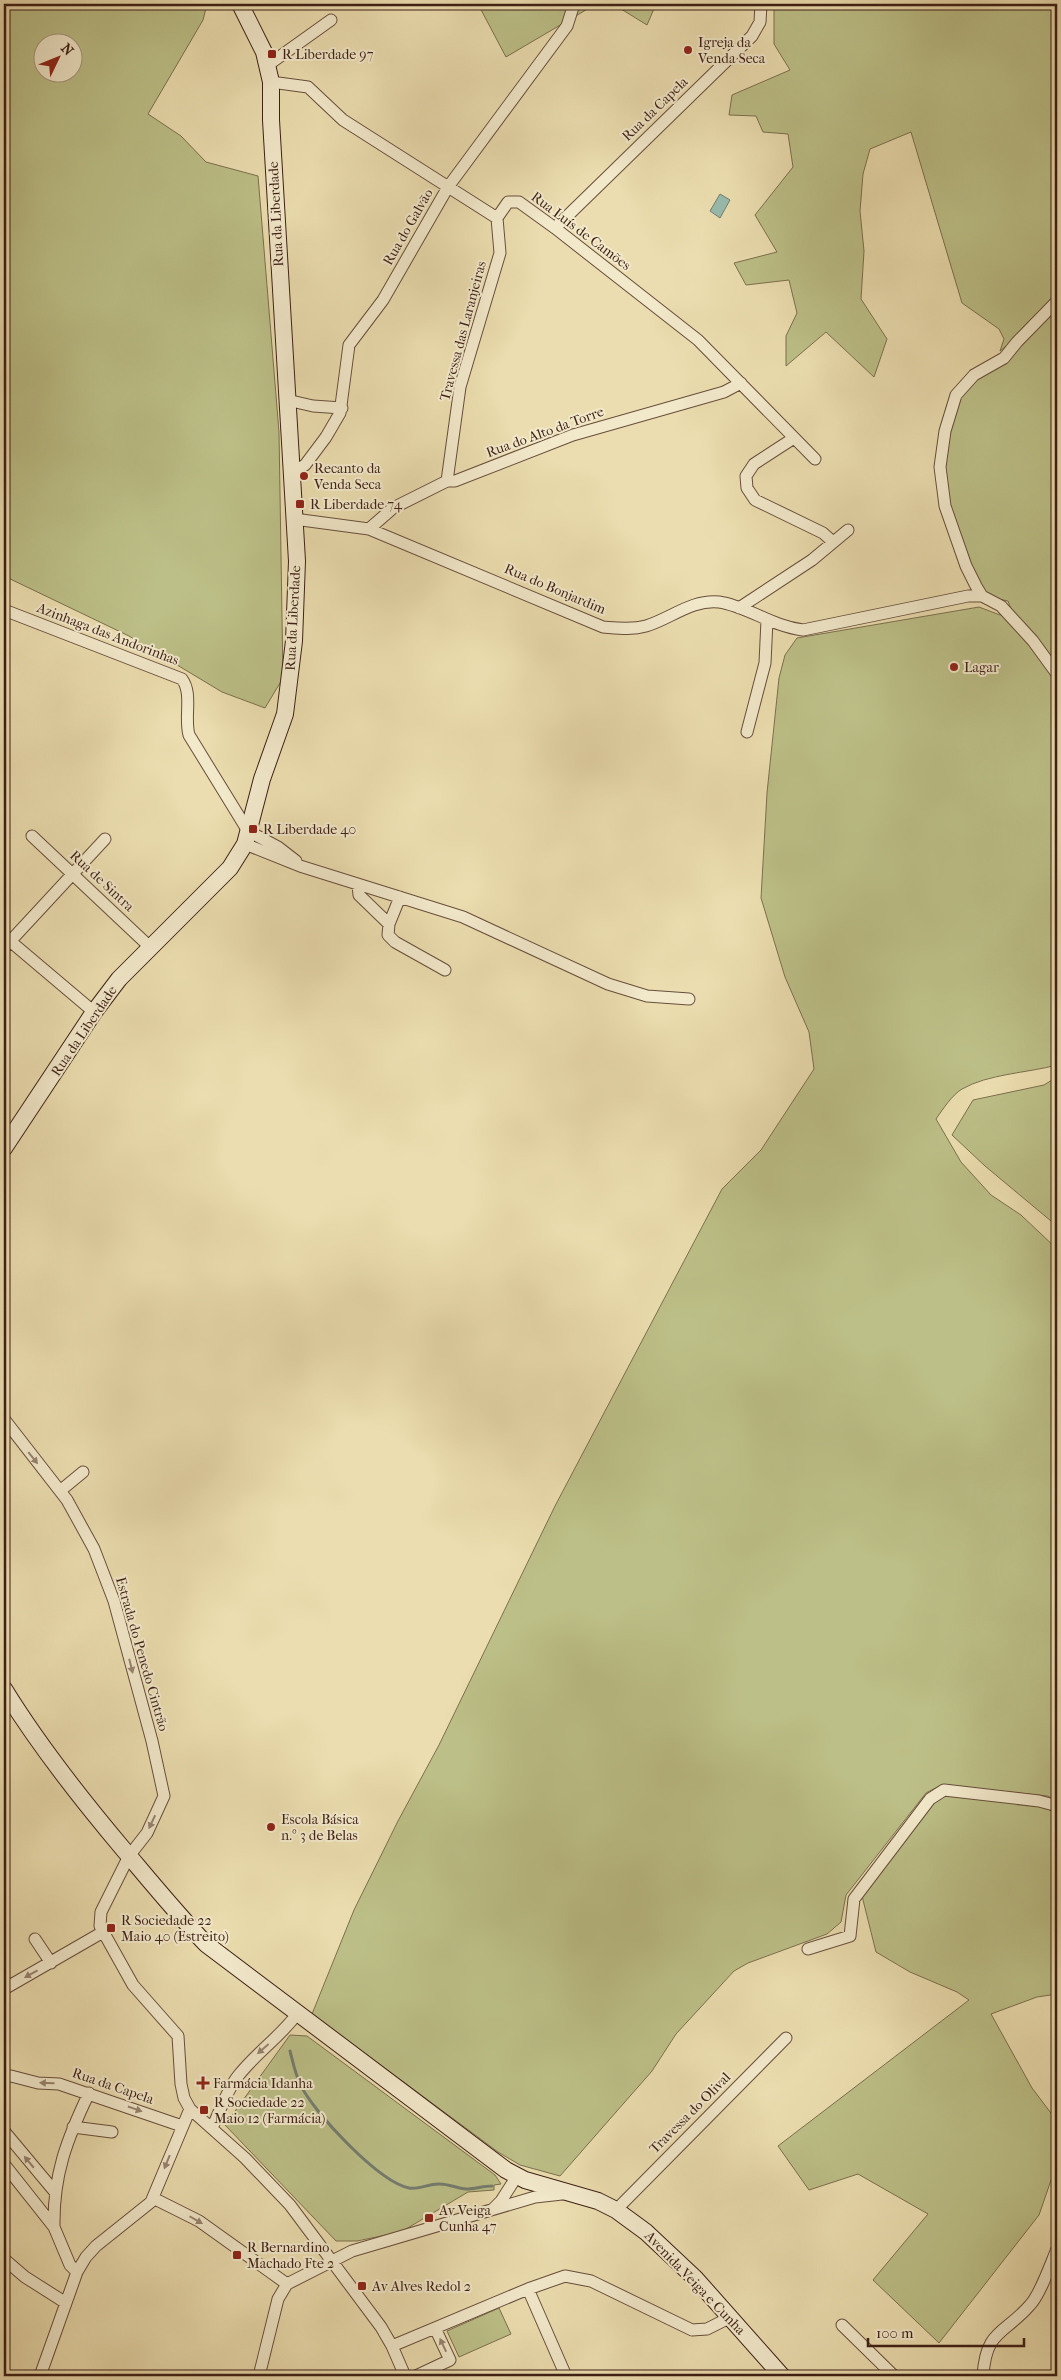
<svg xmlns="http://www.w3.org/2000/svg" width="1061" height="2380" font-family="'IM FELL French Canon',serif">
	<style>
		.green { fill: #bcbf87; stroke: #7c6f4e; fill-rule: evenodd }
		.water { fill: #98bbad; stroke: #747d70 }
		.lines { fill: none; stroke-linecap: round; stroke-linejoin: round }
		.stream { stroke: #747d70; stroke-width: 3 }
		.street-casing { stroke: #684e3c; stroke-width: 13 }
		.secondary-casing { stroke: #3d1f15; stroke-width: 18 }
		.street { stroke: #f2e9cb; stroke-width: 11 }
		.secondary { stroke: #f2e9cb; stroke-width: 16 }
		.oneway { fill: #988470 }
		.poi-dot { fill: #8f2418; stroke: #f2e9cb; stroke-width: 2 }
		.labels { text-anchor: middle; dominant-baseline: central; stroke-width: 4; stroke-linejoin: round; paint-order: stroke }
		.poi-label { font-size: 14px; fill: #3d1f15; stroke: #f2e9cb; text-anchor: start }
		.street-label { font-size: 14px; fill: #3d1f15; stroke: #f2e9cb }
	</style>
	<rect width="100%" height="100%" fill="#ebddaf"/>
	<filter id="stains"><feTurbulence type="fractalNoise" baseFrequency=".004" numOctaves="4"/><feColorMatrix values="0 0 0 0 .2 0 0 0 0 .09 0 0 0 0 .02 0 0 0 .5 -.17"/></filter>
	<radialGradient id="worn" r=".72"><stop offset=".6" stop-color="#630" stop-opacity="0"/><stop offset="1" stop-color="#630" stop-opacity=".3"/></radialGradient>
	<path class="green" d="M 4,4 L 207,4 L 203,20 L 148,114 L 181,136 L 206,162 L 258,176 L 279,432 L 283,678 L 265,708 L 222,692 L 129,636 L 4,576 ZM 42,42 L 72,42 L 72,72 L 42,72 Z
		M 478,4 L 596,4 L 506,57 Z
		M 613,4 L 656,4 L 647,25 Z
		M 774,4 L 1057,4 L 1057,1065 C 1027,1073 988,1074 962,1089 C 952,1095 943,1109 936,1119 L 961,1162 L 991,1195 L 1021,1215 L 1057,1249 L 1057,1800 L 1047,1796 L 941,1785 L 926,1793 L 846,1895 L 841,1922 L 827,1934 L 748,1963 L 734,1971 L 676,2034 L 652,2071 L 560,2176 L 520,2165 L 498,2152 L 312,2014 L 354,1910 L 398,1821 L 439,1745 L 555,1506 L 722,1189 L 761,1150 L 814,1069 L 809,1032 L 785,977 L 761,898 L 767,793 L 779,678 L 785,655 L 797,638 L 979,607 L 1000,615 L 1011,609 L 1008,601 L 986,596 C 955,542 933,479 953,418 C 955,411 957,402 960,396 C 967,381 991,369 1006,364 L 1016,347 L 1051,310 L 1000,351 L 1004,339 L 999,329 L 962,303 L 911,132 L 870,149 L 863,174 L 860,211 L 864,251 L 861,299 L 887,339 L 874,377 L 826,332 L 786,366 L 786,336 L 797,313 L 789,280 L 746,285 L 734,263 L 777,252 L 755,215 L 793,167 L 788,134 L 763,132 L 756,116 L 729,115 L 732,95 L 790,70 L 774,44 Z
		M 1057,1077 L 1057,1226 L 985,1166 L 952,1135 L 973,1100 L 1044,1085 Z
		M 941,1795 L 1038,1806 L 1050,1810 L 1057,1818 L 1057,1994 L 1037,1997 L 991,2014 L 1032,2088 L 1057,2121 L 1057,2163 L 1039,2215 L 939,2343 L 873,2280 L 928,2214 L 858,2174 L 809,2190 L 778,2146 L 969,2000 L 957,1992 L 910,1972 L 876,1952 L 862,1896 L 931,1802 Z
		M 290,2035 L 307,2036 L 495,2175 L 501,2184 L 494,2185 L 494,2190 L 468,2192 L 401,2232 L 357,2241 L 336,2241 L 225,2125 Z
		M 499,2308 L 511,2334 L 459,2357 L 447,2331 Z"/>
	<path class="water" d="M 720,194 L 730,200 L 720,218 L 710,211 Z"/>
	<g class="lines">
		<path class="stream" d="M 290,2051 C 293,2062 295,2073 300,2084 C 313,2112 379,2182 409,2188 C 419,2190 430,2183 440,2184 C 448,2184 457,2188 466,2189 C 475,2189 483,2186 492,2186"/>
		<g class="street-casing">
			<path id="street" d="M 268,65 L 331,20
				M 271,82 L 308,87 L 343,120 L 497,218 L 508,202 L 519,202 L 555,228 L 698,340 L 815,459
				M 555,228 L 752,36 L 760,22 L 761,4
				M 1057,301 L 1017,342 L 1004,358 L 974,375 L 956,395 L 945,431 L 940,467 L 945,506 L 966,566 L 976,586 L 982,596 L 1001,606 L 1033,641 L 1057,674
				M 287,400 L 313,406 L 342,408
				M 794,438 L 754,464 L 746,476 L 747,488 L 755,500 L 823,533 L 833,542
				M 292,472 L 305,465 L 326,437 L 340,413 L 349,345 L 383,300 L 448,187 L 567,26 L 574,4
				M 447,481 L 460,387 L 500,253 L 497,218
				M 294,519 L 369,529 L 603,627 C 617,628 632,630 646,626 C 670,619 692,599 719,602 C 747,606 771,626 803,630 L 968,596 L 982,596
				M 369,529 L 393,508 L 447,481 L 455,481 L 573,435 L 724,392 L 741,383
				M 739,608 L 812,560 L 848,530
				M 4,610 L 182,679 C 193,694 184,717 189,735 L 248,831 L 278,847 L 296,861
				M 747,732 L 765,663 L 767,620
				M 32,836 L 151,948
				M 245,844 L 300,866 L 463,917 L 608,984 L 647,996 L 689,999
				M 358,885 L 359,895 L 389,924 L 400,897
				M 389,924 L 388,935 L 395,942 L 445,970
				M 10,941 L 94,1012
				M 4,948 L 105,839
				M 4,1419 L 67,1500 L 94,1549 L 114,1601 L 152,1741 L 164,1796 L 147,1833 L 129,1856 L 101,1912 L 100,1926 L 133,1985 L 178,2036 L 181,2084 L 184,2098 L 190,2109 L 245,2158 L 290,2205 L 381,2327 L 392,2346 L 405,2376
				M 60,1491 L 83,1472
				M 35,1939 L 51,1963
				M 808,1949 L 850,1936 L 854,1899 L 930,1799 L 944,1790 L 1039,1801 L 1054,1805 L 1057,1808
				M 4,1989 L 103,1932
				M 4,2077 L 11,2076 L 38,2083 L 59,2084 L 182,2126
				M 73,2127 L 112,2132
				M 212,2128 C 220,2111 227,2090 238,2076 C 256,2053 280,2037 297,2014
				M 4,2131 L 55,2192
				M 4,2164 L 54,2227 L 70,2265 L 77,2272
				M 153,2198 L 199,2221 L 287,2284
				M 493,2209 L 501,2201 L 517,2176
				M 616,2210 L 786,2038
				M 54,2227 C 53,2175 67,2139 89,2093
				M 4,2259 L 25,2277 L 66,2303
				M 528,2289 L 566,2376
				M 842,2325 L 894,2376
				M 392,2346 L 528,2289 L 565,2276 L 591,2281 L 692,2330 L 707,2329 L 731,2317
				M 40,2376 L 77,2272 L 86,2257 L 96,2246 L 151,2202 L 190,2109
				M 259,2376 L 278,2299 L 287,2284 L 352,2251 L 535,2197 L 562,2194
				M 416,2376 L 450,2360 L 435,2328
				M 983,2376 C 986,2329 1004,2335 1030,2305 C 1040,2295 1051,2263 1057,2249"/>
		</g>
		<g class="secondary-casing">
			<path id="secondary" d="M 4,1148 L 94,1012 L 119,979 L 230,868 L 245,844 L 262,779 L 285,714 L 294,641 L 297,561 L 271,120 L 271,82 L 264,52 L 240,4
				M 4,1689 C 39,1746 81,1799 124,1850 C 151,1882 177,1914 206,1944 L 506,2170 L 525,2180 L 598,2201 L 616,2210 L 646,2232 L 695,2278 L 782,2376"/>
		</g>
		<use href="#street" class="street"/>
		<use href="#secondary" class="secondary"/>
	</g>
	<defs><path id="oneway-solid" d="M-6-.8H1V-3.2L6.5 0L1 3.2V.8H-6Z" transform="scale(1.25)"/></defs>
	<g class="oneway">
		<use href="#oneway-solid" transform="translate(33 1458) rotate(51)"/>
		<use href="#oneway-solid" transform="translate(131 1666) rotate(76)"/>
		<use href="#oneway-solid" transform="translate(152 1822) rotate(115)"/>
		<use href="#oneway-solid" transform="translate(31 1974) rotate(151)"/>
		<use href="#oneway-solid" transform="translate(263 2049) rotate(139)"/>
		<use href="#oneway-solid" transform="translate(47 2083) rotate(-178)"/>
		<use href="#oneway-solid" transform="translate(135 2109) rotate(19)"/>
		<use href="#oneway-solid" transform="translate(29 2162) rotate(-130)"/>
		<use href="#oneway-solid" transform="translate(167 2162) rotate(112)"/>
		<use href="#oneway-solid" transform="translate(196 2220) rotate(30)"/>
		<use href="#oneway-solid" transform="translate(443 2345) rotate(-115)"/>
	</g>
	<g class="poi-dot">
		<circle cx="688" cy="50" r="5"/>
		<rect x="267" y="49" width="10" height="10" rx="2.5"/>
		<circle cx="304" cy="476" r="5"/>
		<rect x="295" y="499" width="10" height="10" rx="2.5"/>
		<circle cx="954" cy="667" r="5"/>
		<rect x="248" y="824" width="10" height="10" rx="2.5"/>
		<circle cx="271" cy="1827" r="5"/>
		<rect x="106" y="1923" width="10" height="10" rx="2.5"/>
		<path d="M200.5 2075.5h5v5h5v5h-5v5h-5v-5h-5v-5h5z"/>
		<rect x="199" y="2105" width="10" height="10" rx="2.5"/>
		<rect x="424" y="2213" width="10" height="10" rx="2.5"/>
		<rect x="232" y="2250" width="10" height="10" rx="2.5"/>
		<rect x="357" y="2281" width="10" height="10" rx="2.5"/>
	</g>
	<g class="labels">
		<g class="poi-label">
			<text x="698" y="42">Igreja da<tspan x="698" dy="16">Venda Seca</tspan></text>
			<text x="282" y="54">R Liberdade 97</text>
			<text x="314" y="468">Recanto da<tspan x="314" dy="16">Venda Seca</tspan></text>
			<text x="310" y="504">R Liberdade 74</text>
			<text x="964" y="667">Lagar</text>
			<text x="263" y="829">R Liberdade 40</text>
			<text x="281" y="1819">Escola Básica<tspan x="281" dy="16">n.º 3 de Belas</tspan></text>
			<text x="121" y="1920">R Sociedade 22<tspan x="121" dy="16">Maio 40 (Estreito)</tspan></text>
			<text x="213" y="2083">Farmácia Idanha</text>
			<text x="214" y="2102">R Sociedade 22<tspan x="214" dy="16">Maio 12 (Farmácia)</tspan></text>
			<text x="439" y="2210">Av Veiga<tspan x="439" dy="16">Cunha 47</tspan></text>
			<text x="247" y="2247">R Bernardino<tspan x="247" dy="16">Machado Fte 2</tspan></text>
			<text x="372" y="2286">Av Alves Redol 2</text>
		</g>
		<g class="street-label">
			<text transform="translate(655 109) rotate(-44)">Rua da Capela</text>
			<text transform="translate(276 214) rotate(-93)">Rua da Liberdade</text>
			<text transform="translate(408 227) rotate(-60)">Rua do Galvão</text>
			<text transform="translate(581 231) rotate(37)">Rua Luís de Camões</text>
			<text transform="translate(463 331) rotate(-75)">Travessa das Laranjeiras</text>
			<text transform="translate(545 432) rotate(-20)">Rua do Alto da Torre</text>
			<text transform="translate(555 589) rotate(23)">Rua do Bonjardim</text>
			<text transform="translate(293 618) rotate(-87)">Rua da Liberdade</text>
			<text transform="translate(108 634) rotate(21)">Azinhaga das Andorinhas</text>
			<text transform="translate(102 881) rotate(43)">Rua de Sintra</text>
			<text transform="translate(84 1031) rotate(-56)">Rua da Liberdade</text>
			<text transform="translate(142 1654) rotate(74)">Estrada do Penedo Cintrão</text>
			<text transform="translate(113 2086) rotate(19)">Rua da Capela</text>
			<text transform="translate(690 2113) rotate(-45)">Travessa do Olival</text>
			<text transform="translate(695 2283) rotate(46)">Avenida Veiga e Cunha</text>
		</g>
	</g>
	<rect width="1061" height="2380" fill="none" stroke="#ebddaf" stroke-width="20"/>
	<rect x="5" y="5" width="1051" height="2370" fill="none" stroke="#3d1f15" stroke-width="2.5"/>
	<rect x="10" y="10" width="1041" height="2360" fill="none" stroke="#3d1f15"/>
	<g transform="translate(58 58) rotate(47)"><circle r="24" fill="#f2e9cb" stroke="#aa9882"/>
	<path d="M0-4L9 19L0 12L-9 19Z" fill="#8f2418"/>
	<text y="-8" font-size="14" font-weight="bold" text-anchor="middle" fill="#3d1f15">N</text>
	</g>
	<path d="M868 2338v8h156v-8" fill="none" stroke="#3d1f15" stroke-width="2.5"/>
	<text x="876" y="2338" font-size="15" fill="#3d1f15" stroke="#f2e9cb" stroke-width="4" paint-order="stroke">100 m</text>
	<rect width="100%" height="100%" filter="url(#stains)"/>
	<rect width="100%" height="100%" fill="url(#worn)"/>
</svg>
